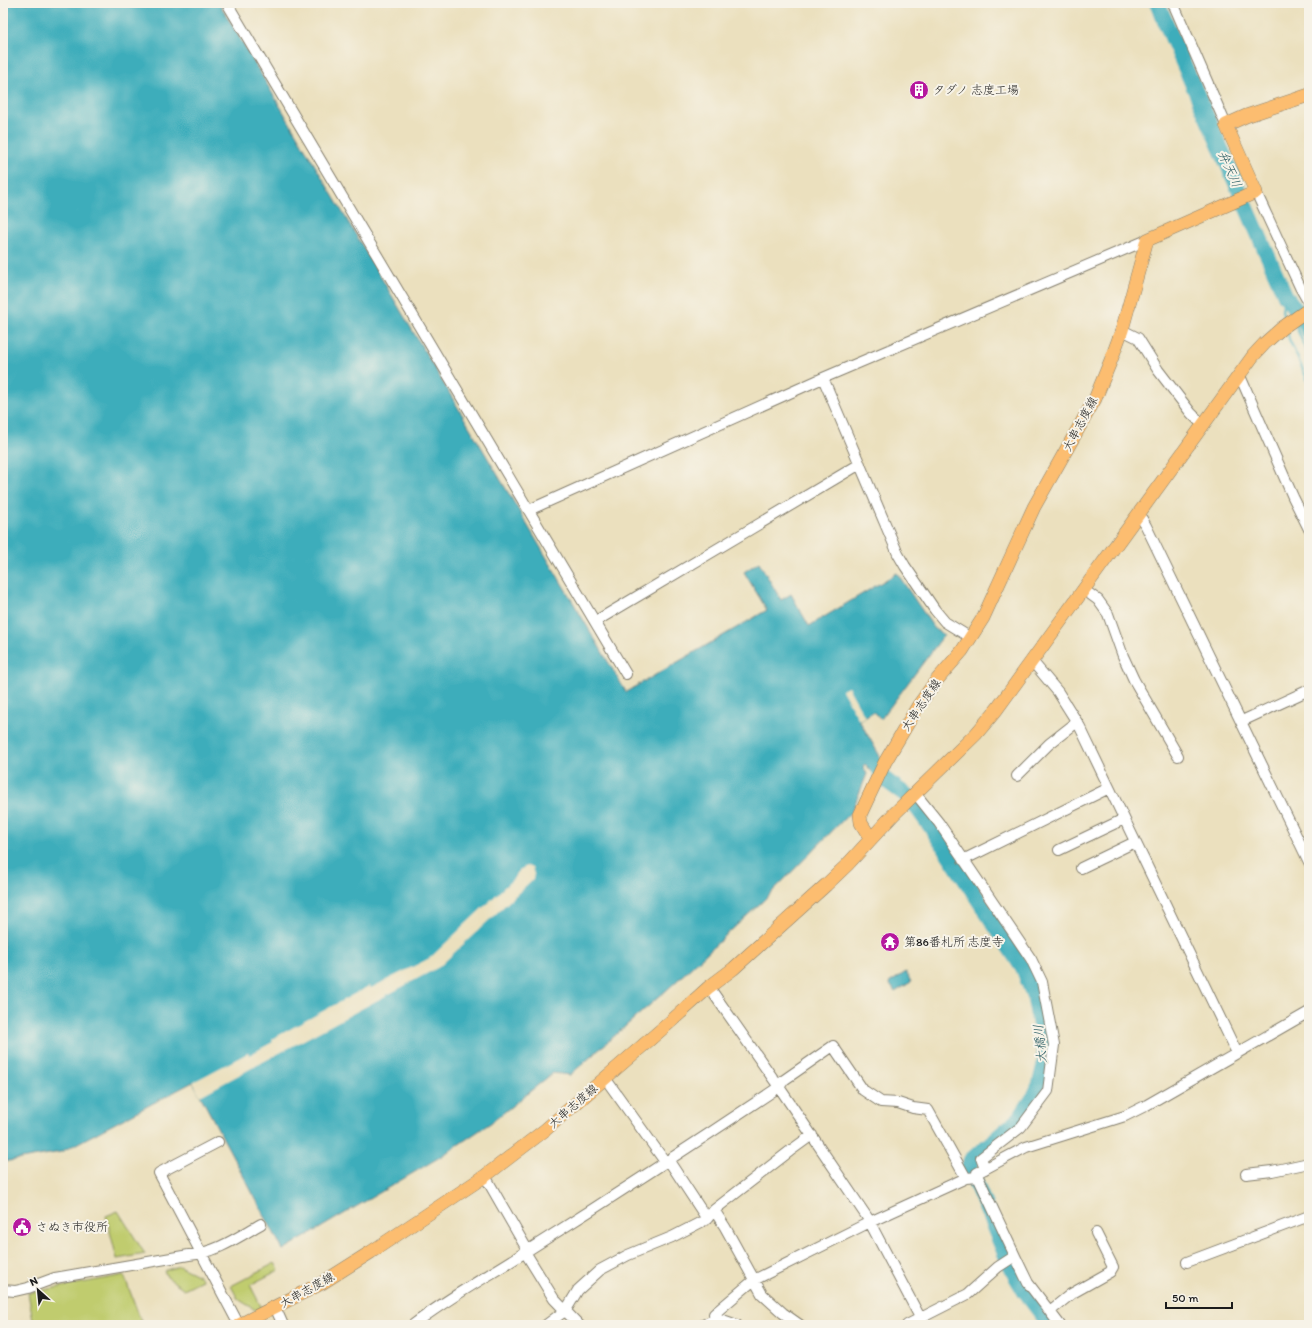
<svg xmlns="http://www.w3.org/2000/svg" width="1312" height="1328" font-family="Itim,'Klee One',sans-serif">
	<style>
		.green { fill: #c0cc6e; stroke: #6e7445 }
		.water { fill: #3eadbb; stroke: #2d646c }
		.pier { fill: #ebe0be }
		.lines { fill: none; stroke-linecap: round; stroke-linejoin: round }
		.stream { stroke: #3eadbb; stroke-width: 2.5 }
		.river { stroke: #3eadbb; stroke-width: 16 }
		.minor-casing { stroke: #847e6d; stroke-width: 12 }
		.major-casing { stroke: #847e6d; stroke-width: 14 }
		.minor { stroke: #fff; stroke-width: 10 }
		.major { stroke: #fcbd6f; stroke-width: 13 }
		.labels { text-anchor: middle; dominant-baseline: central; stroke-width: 4; stroke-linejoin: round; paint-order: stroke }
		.poi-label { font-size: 12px; fill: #1c1c1c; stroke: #f7f3e8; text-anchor: start }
		.street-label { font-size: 12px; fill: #1c1c1c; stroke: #f7f3e8 }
		.water-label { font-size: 13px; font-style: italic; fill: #2b5d64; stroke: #f7f3e8 }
	</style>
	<rect width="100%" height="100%" fill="#f7f3e8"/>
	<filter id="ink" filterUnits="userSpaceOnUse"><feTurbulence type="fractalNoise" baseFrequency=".025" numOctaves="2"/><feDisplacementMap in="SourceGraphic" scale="8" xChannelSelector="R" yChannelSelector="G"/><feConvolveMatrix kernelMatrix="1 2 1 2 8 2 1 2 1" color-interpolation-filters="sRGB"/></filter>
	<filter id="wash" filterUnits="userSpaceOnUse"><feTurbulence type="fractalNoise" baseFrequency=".012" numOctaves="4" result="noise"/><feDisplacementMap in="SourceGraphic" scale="16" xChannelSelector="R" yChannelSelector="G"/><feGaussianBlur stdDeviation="0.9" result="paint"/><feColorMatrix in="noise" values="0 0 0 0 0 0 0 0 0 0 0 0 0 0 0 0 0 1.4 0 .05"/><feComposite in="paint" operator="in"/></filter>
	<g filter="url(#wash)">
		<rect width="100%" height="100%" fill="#ebe0be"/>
		<path class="green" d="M 118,1211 L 145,1254 L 117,1259 L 106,1216 Z
			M 275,1263 L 279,1270 L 250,1285 L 262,1308 L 257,1311 L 238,1299 L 231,1286 Z
			M 179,1266 L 201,1277 L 202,1280 L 184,1289 L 167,1277 L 164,1271 Z
			M 124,1275 L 142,1324 L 135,1325 L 34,1325 L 28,1293 Z"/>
		<path class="water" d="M 3,3 L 219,3 L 626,692 L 767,610 L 744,572 L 759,562 L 781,600 L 791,594 L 809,626 L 897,573 L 934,628 L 944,635 L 881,719 L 873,712 L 859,720 L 881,758 L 873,773 L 865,764 L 863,766 L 867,774 L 852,811 L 763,901 L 669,988 L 570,1075 L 553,1073 L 492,1122 L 440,1157 L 283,1250 L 193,1082 L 61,1152 L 3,1162 Z
			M 906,972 L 911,982 L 895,992 L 889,983 Z"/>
		<path class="pier" d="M 848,687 L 865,717 L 859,720 L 842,690 Z
			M 527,866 L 532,868 L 534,874 L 533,879 L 439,967 L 200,1096 L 193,1082 L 248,1053 L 249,1055 L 273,1042 L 272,1039 L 369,986 L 371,988 L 430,958 L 515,877 L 519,870 Z"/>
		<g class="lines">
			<path class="stream" d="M 1285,296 L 1292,316
				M 1285,321 L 1282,310 L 1285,295
				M 1295,324 L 1309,357
				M 1287,330 L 1289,339 L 1309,383"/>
			<path class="river" d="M 1157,3 L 1285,295 L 1306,324 L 1309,331
				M 877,764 L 884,779 L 909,797 L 931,827 L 1024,970 L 1035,999 L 1043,1042 L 1045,1062 L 1040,1084 L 1034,1097 L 1020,1118 L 971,1160 L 969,1167 L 1011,1268 L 1025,1292 L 1050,1325"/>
		</g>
	</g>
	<g filter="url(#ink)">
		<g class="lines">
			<g class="minor-casing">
				<path id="minor" d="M 227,3 L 626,674
					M 1173,3 L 1226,125
					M 1256,192 L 1300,287 L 1309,303
					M 1122,330 L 1138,338 L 1158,370 L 1191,413 L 1203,425
					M 1240,376 L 1293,497 L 1309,529
					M 823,378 L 898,554 L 905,566 L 935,610 L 945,622 L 971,638
					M 529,510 L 823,378 L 1147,240
					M 1137,516 L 1142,519 L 1146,526 L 1309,862
					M 1083,589 L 1098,600 L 1108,614 L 1123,656 L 1134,680 L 1178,756
					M 596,621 L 860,464
					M 1032,661 L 1058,692 L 1080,727 L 1237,1053
					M 1242,721 L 1309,690
					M 1017,776 L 1049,744 L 1077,722
					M 915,793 L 939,823 L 1031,959 L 1042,982 L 1054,1045 L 1048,1091 L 1021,1127 L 981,1158 L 985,1169
					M 1059,850 L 1124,819
					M 963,860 L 1109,788
					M 1081,868 L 1135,842
					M 709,987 L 779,1087 L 867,1217 L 924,1325
					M 605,1078 L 666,1163
					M 218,1142 L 159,1173 L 239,1325
					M 669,1161 L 707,1219
					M 1246,1174 L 1272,1171 L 1309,1163
					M 485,1176 L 528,1251
					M 978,1177 L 1015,1256 L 1028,1283 L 1060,1325
					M 714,1210 L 790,1151 L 812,1135
					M 525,1252 L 554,1299 L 579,1325
					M 1187,1262 L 1309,1216
					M 3,1290 L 15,1291 L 28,1288 L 55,1278 L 189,1255 C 216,1253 238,1237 261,1224
					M 275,1307 L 283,1325
					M 1050,1311 L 1071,1294 L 1110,1272 L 1113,1267 L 1096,1233
					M 717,1318 L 737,1325
					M 413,1325 C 450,1296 491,1275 530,1249 C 614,1196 697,1142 779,1087 L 784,1080 L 833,1046 L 863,1090 L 881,1102 L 898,1103 L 913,1108 L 928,1110 L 966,1178
					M 546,1325 L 566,1310 L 578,1290 L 600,1270 L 628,1255 L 672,1237 L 707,1219 L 714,1210 L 725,1227 L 762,1294 L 783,1313 L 800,1325
					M 703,1325 L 717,1318 L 714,1314 L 754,1280 L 870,1222 L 966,1178 L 978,1177 L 977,1173 L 1026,1147 L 1125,1116 L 1145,1106 L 1309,1012
					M 907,1325 L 968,1294 L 998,1267 L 1015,1256"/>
			</g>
			<g class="major-casing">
				<path id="major" d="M 871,839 L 861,823 L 860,815 L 885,762 L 918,706 L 936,681 L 962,651 L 983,618 L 1034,507 L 1095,399 L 1111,360 L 1122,330 L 1147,240 L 1256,192 L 1226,125 L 1246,116 L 1309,95
					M 239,1325 L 322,1283 L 371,1252 L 485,1176 L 545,1130 L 669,1023 L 709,987 L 733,969 L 826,885 L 847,865 L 893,815 L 976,734 L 997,709 L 1253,356 L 1265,343 L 1282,328 L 1309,309"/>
			</g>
			<use href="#minor" class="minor"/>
			<use href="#major" class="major"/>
		</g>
	</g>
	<defs>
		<g id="building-disc" transform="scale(1)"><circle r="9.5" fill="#b5179e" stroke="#f7f3e8"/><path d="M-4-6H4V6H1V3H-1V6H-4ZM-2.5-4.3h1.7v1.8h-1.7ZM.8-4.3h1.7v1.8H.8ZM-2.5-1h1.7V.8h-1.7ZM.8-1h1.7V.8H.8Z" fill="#fff"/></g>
		<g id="temple-disc" transform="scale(1)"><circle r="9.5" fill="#b5179e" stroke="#f7f3e8"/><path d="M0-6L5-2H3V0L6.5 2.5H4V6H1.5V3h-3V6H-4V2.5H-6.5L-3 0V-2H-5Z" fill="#fff"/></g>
		<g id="civic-disc" transform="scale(1)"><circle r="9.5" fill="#b5179e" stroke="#f7f3e8"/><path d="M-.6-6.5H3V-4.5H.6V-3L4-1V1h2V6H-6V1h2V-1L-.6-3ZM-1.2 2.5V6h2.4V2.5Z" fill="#fff"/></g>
	</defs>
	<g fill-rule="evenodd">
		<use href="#building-disc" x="919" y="90"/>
		<use href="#temple-disc" x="890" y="942"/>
		<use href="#civic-disc" x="22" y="1227"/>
	</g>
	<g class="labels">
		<g class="poi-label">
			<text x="933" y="90">タダノ 志度工場</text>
			<text x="904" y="942">第86番札所 志度寺</text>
			<text x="36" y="1227">さぬき市役所</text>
		</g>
		<g class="street-label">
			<text transform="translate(1080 424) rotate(-62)">大串志度線</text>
			<text transform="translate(921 705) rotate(-56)">大串志度線</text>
			<text transform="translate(573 1106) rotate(-41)">大串志度線</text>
			<text transform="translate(307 1290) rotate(-29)">大串志度線</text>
		</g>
		<g class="water-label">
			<text transform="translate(1230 169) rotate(66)">弁天川</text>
			<text transform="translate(1040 1044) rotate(-96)">大橋川</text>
		</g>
	</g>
	<rect width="1312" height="1328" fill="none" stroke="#f7f3e8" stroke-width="16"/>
	<g transform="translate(38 1290) rotate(333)" stroke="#f7f3e8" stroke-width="3" paint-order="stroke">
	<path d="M0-3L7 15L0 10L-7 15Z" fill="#1c1c1c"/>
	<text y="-6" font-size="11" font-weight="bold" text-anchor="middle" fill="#1c1c1c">N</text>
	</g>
	<path d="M1166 1302v6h66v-6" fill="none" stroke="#1c1c1c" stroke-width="2"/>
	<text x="1172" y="1302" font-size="12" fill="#1c1c1c" stroke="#f7f3e8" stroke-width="3" paint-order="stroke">50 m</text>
</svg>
